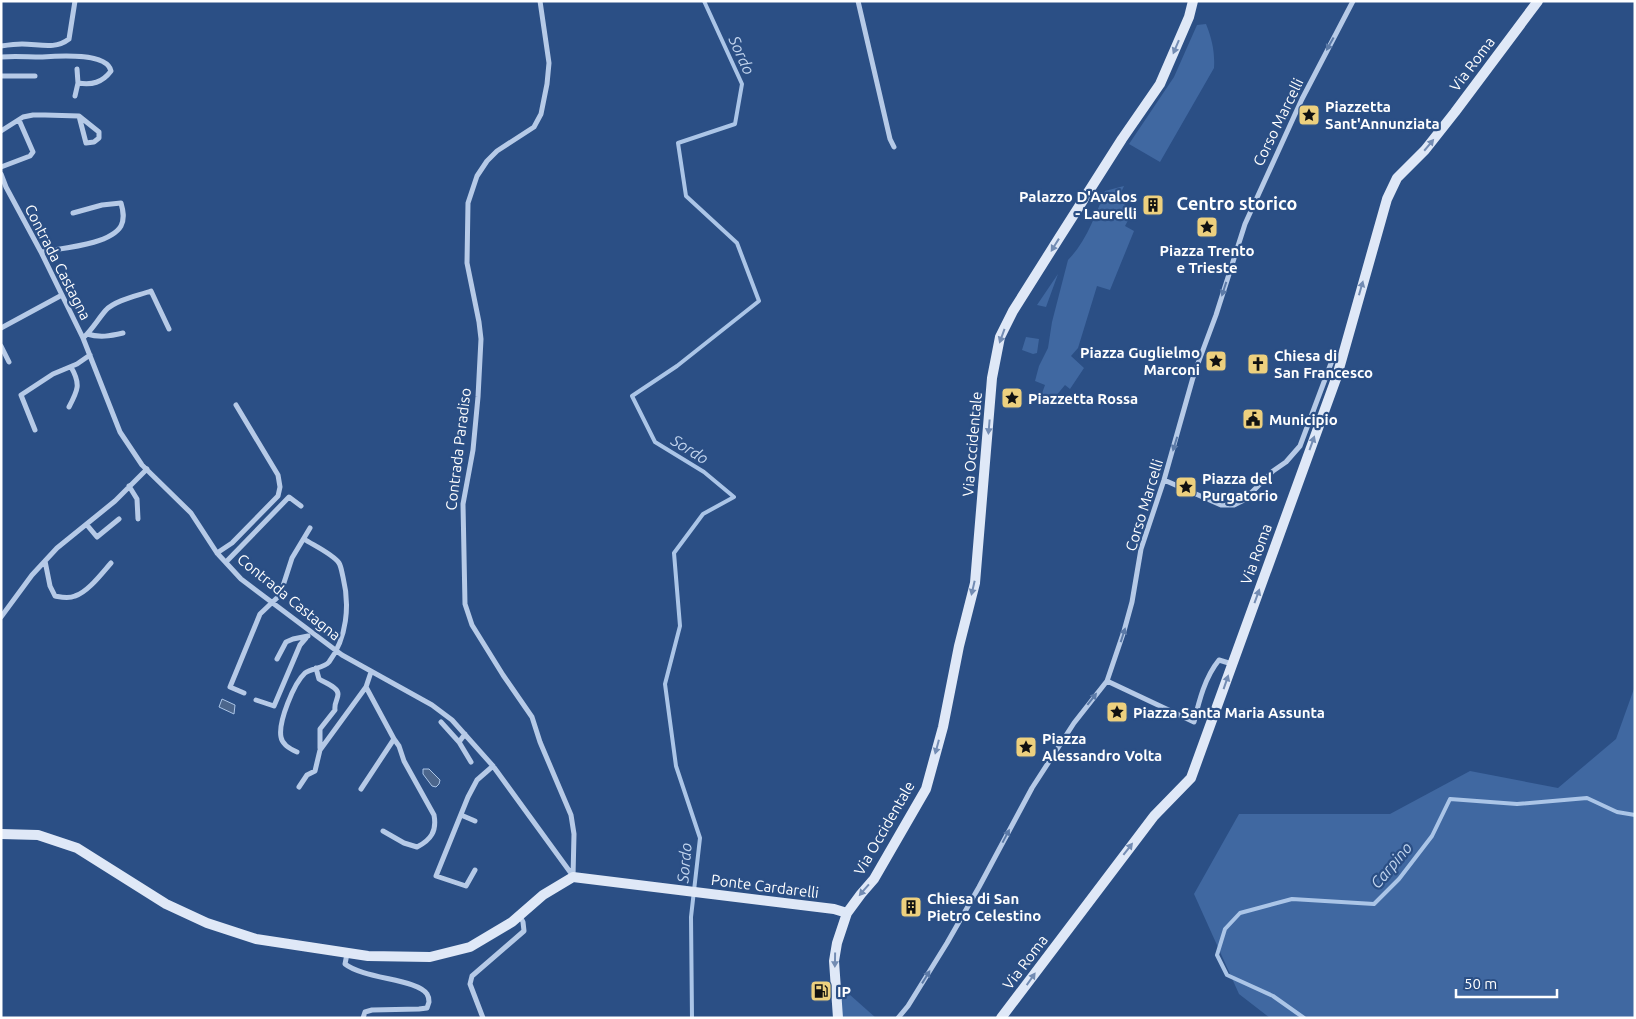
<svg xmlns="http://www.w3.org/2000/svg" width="1636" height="1019" font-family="Ubuntu,sans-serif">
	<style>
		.green { fill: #4068a1 }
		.water { fill: #4c668c; stroke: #abc5e7 }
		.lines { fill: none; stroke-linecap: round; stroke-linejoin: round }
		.stream { stroke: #abc5e7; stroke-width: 4 }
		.minor { stroke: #b6cae7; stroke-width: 5 }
		.secondary { stroke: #dfe8f7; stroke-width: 10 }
		.oneway { fill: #5c7aa7 }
		.oneway2 { fill: #738cb3 }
		.labels { text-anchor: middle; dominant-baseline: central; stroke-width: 4.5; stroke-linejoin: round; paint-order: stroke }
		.street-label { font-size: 15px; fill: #fff; stroke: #2b4f85 }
		.poi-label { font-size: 15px; font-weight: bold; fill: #fff; stroke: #2b4f85; text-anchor: start }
		.water-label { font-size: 16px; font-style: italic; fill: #c1d4ee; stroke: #2b4f85 }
		.quarter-label { font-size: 18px; font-weight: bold; fill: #fff; stroke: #2b4f85 }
	</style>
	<rect width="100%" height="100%" fill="#2b4f85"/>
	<path class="green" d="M 1206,24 C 1212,39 1215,52 1214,68 L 1160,162 L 1129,144 L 1174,77 L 1197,25 Z
		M 1124,186 L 1117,201 L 1134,209 L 1125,226 L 1134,231 L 1110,290 L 1097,286 L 1078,348 L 1071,356 L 1084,368 L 1070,389 L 1065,385 L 1050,403 L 1040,399 L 1045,385 L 1035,381 L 1039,366 L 1048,348 L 1052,322 L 1068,260 C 1086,242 1096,214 1105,191 Z
		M 1058,274 L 1046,307 L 1037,305 Z
		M 1026,337 L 1039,339 L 1037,353 L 1033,354 L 1022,350 Z
		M 1635,686 L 1635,1018 L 1270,1018 L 1239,994 L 1194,894 L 1239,814 L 1390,814 L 1470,771 L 1558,788 L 1616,739 Z
		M 840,986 L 876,1018 L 842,1018 Z"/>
	<path class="water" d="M 222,699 L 235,705 L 234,714 L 219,707 Z
		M 423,769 L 429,769 L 440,780 L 439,784 L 436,787 L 432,786 L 423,774 Z"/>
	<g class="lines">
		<path class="stream" d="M 692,1018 L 691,917 L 700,838 L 676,766 L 665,684 L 680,626 L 674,553 L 703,514 L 734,497 L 704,472 L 655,442 L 632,396 L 677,366 L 759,301 L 737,243 L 686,196 L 678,143 L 735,124 L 742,84 L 704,1
			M 1304,1018 L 1273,996 L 1227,975 L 1217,955 L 1225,929 L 1240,913 L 1292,899 L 1374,904 L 1399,879 L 1432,836 L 1450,799 L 1517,804 L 1587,798 L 1617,812 L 1635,815"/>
		<path class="minor" d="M 540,1 L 549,63 L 547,84 L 541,114 L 534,127 L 497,151 L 487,161 L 477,176 L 468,203 L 467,263 L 479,322 L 481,339 L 478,397 L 473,450 L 463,504 L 465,604 L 472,625 L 503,675 L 532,717 L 540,742 L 571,815 L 574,834 L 573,877
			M 858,1 L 890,139 L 894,147
			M 1,46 C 8,45 15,44 22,44 C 39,44 55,50 69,39 L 75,1
			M 1,57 C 15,56 28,57 41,57 C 56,56 107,52 111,71 C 102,83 92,85 78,83 L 77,69
			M 1,76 L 35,76
			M 75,96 L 78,83
			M 1,131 L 23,117 L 33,115 L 45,115 L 79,116 L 99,132 L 99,138 L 94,142 L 86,143 L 79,116
			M 1,167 L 30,156 L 33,152 L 19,120
			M 1,174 L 6,187 L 41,252 L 83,338 L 120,432 L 142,465 L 191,513 L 217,553 L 241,579 L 342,655 L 432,705 L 452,720 L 493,766 L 573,876
			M 41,252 C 61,248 110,245 121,226 C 125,218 123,210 121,203 L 102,205 L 73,213
			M 1,328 L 62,295
			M 87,334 C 100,338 110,336 123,333
			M 83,338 C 92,330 98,319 106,310 C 116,300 137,296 151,291 L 169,329
			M 1,346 L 9,362
			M 69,407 C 78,390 81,384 71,367
			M 35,430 L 21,395 L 53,374 L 77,364 L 90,355
			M 1164,480 L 1221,505 L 1234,505 L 1244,500 L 1273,471 L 1286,462 L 1300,446 L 1333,358 L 1342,355
			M 129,486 L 137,499 L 138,519
			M 87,525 L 97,537 L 119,519
			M 217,553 L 232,543 L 278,496 L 280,487 L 278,475 L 236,405
			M 45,561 L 50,586 L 55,596 C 61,597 68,599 75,596 C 88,592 102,573 111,563
			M 226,562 L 289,497 L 301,506
			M 1,617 L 32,575 L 57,548 L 115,501 L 147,469
			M 277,659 L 286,642 L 293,639 L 308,636
			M 316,668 L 319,679 C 325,683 338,687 338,694 C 338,700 334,702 335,710 L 320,729 L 320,748
			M 1107,681 L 1194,722 C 1199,701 1205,677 1219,660 L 1232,664
			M 244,693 L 230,687 L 260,614 L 280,595 L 292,558 L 310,528
			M 256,700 L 274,706 L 300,645 L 306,638
			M 441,722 L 459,742
			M 465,734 L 459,742 L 471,762
			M 297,752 C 290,749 282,744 281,737 C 278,722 294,683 305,673 C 312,668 324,668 329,662 C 347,638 350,605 343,577 C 342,573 341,566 339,563 C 333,554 313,545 304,539
			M 299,787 L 307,775 L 315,771 L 320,750 L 366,687 L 371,672
			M 361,789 L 394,739 L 366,687
			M 461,815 L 475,821
			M 383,831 L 404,843 L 417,847 C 431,840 437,831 434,815 L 404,761 L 399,746 L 394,739
			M 475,870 L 466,886 L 436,876 L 468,797 L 477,780 L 493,766
			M 347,954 L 345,964 C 364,979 418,979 427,994 C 429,997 429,1000 429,1002 L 427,1008 L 419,1009 L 372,1010 L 365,1012 L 363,1018
			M 483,1018 L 470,984 L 472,976 L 524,931 L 523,922 L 520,916
			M 898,1018 L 908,1006 L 947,943 L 979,887 L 1032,788 L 1074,723 L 1107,681 L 1124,631 L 1132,602 L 1141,549 L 1164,480 L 1194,374 L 1216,315 L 1245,224 L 1302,99 L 1353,1"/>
		<path class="secondary" d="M 1,834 L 38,835 L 77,848 L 166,904 L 207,923 L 256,939 L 368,956 L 430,957 L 470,947 L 512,922 L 543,895 L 573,877 L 834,909 L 847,913
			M 838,1018 L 834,961 L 837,943 L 847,913 L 861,894 L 874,879 L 926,789 L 943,727 L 959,646 L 975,583 L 992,378 L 1000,337 L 1013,311 L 1059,238 L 1122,139 L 1160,84 L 1189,17 L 1193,1
			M 1001,1018 L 1154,816 L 1191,778 L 1337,376 L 1387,199 L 1397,178 L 1425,150 L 1455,112 L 1538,1"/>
	</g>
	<defs><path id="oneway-solid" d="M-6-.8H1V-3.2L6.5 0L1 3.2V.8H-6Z" transform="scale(1.25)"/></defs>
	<g class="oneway">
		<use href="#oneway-solid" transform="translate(1330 44) rotate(119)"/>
		<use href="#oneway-solid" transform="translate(1224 289) rotate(108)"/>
		<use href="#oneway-solid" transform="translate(1175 444) rotate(107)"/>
		<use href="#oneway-solid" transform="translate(1123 635) rotate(-72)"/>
		<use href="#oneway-solid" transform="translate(1092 699) rotate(-52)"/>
		<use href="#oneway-solid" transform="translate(1006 836) rotate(-62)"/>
		<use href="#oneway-solid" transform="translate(926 977) rotate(-58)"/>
	</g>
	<g class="oneway2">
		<use href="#oneway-solid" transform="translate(1176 47) rotate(113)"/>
		<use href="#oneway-solid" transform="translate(1429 145) rotate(-50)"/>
		<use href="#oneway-solid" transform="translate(1055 245) rotate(122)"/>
		<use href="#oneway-solid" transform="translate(1361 288) rotate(-74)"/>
		<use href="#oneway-solid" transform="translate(1002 336) rotate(110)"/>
		<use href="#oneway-solid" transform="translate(989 427) rotate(95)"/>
		<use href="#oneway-solid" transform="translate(1312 443) rotate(-70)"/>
		<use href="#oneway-solid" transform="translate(973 588) rotate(103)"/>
		<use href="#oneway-solid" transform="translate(1257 596) rotate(-70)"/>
		<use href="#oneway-solid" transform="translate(1226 682) rotate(-71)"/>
		<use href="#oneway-solid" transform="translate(937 747) rotate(105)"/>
		<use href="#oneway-solid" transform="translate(1128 849) rotate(-52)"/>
		<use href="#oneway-solid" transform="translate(864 890) rotate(131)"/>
		<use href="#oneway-solid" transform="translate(835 960) rotate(91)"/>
		<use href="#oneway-solid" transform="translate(1031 979) rotate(-55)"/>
	</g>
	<defs>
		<g id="sight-square" transform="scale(1.125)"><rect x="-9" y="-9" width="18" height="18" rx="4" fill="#edd07e" stroke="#2b4f85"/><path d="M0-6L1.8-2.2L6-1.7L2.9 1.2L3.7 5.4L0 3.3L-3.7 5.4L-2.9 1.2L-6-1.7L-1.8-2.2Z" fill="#111"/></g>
		<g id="building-square" transform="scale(1.125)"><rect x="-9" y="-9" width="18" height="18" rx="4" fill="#edd07e" stroke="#2b4f85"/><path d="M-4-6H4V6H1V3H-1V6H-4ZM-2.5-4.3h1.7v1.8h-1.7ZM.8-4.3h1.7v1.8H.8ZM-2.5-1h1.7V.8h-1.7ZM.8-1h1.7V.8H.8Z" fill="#111"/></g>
		<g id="church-square" transform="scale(1.125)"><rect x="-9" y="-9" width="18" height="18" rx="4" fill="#edd07e" stroke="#2b4f85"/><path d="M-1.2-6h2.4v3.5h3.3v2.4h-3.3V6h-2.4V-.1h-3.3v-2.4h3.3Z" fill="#111"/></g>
		<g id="civic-square" transform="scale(1.125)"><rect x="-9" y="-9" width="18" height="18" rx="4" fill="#edd07e" stroke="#2b4f85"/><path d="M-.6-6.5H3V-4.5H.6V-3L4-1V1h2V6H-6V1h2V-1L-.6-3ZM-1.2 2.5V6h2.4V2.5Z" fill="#111"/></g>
		<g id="fuel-square" transform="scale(1.125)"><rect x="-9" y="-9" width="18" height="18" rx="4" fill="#edd07e" stroke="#2b4f85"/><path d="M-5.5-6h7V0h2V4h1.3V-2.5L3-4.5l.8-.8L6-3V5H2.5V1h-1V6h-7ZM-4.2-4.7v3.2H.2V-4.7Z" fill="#111"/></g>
	</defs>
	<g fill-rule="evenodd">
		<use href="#sight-square" x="1309" y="115"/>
		<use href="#building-square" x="1153" y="205"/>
		<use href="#sight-square" x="1207" y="227"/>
		<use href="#sight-square" x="1216" y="361"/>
		<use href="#church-square" x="1258" y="364"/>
		<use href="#sight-square" x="1012" y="398"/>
		<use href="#civic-square" x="1253" y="419"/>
		<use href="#sight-square" x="1186" y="487"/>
		<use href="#sight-square" x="1117" y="712"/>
		<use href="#sight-square" x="1026" y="747"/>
		<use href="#building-square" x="911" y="907"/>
		<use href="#fuel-square" x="821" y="991"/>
	</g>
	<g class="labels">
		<g class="street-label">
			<text transform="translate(1472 64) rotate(-53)">Via Roma</text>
			<text transform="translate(1278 122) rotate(-64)">Corso Marcelli</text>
			<text transform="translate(58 262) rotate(63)">Contrada Castagna</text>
			<text transform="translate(972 444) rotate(-85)">Via Occidentale</text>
			<text transform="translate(458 449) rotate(-83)">Contrada Paradiso</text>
			<text transform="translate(1144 505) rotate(-73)">Corso Marcelli</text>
			<text transform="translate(1256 554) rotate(-70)">Via Roma</text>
			<text transform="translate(289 597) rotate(39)">Contrada Castagna</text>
			<text transform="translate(884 828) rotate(-60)">Via Occidentale</text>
			<text transform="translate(765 886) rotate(7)">Ponte Cardarelli</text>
			<text transform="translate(1025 962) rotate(-53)">Via Roma</text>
		</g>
		<g class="poi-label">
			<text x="1325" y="106">Piazzetta<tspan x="1325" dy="17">Sant'Annunziata</tspan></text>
			<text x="1137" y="196" text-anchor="end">Palazzo D'Avalos<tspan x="1137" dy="17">- Laurelli</tspan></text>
			<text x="1207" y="250" text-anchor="middle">Piazza Trento<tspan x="1207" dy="17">e Trieste</tspan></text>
			<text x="1200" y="352" text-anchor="end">Piazza Guglielmo<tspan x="1200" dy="17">Marconi</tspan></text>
			<text x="1274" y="355">Chiesa di<tspan x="1274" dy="17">San Francesco</tspan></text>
			<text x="1028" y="398">Piazzetta Rossa</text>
			<text x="1269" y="419">Municipio</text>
			<text x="1202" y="478">Piazza del<tspan x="1202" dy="17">Purgatorio</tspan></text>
			<text x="1133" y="712">Piazza Santa Maria Assunta</text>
			<text x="1042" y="738">Piazza<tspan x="1042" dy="17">Alessandro Volta</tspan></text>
			<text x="927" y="898">Chiesa di San<tspan x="927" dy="17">Pietro Celestino</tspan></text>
			<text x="837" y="991">IP</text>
		</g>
		<g class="water-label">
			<text transform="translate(742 55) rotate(66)">Sordo</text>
			<text transform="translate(690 449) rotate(32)">Sordo</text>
			<text transform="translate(684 863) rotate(-85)">Sordo</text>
			<text transform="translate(1391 865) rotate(-50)">Carpino</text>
		</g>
		<g class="quarter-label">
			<text x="1237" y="203">Centro storico</text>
		</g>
	</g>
	<rect width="1636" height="1019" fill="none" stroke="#ffffff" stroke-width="5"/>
	<path d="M1456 989v8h101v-8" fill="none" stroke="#ffffff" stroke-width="2.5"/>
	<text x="1464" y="989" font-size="15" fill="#ffffff" stroke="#2b4f85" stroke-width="4" paint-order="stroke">50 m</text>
</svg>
